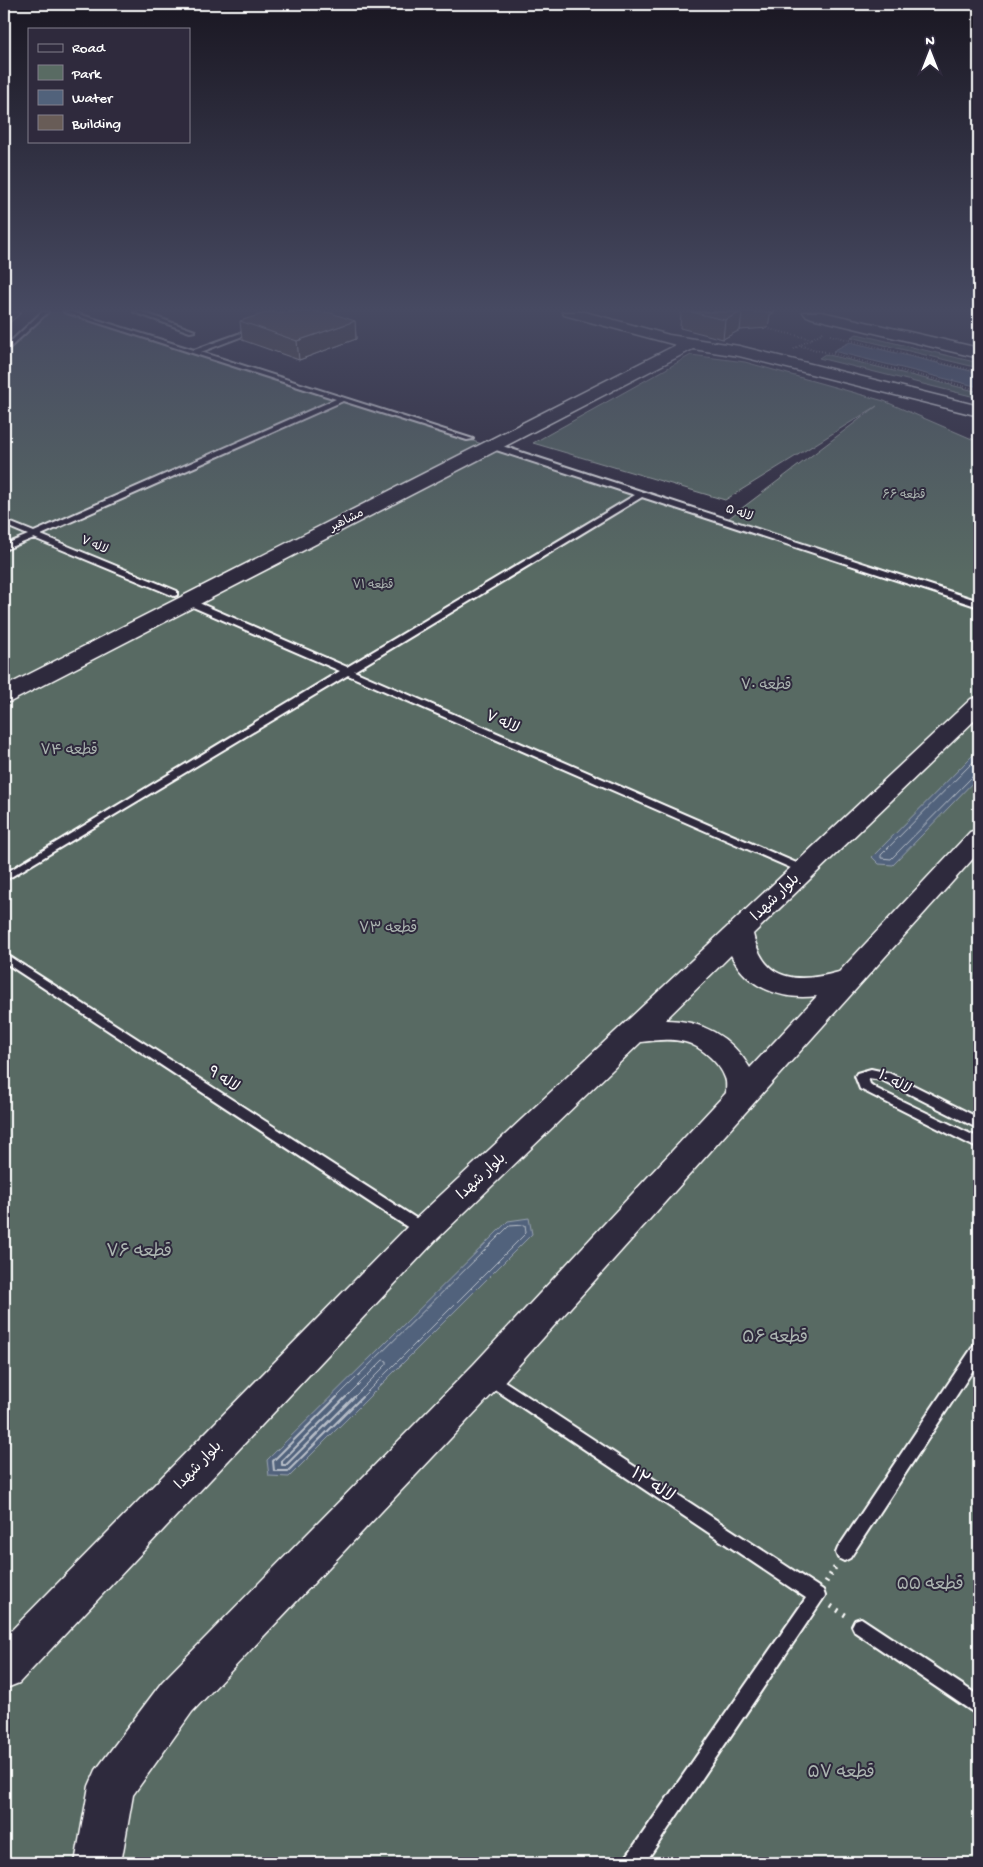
<svg xmlns="http://www.w3.org/2000/svg" width="983" height="1867" font-family="'Gochi Hand','Playpen Sans Arabic',sans-serif">
	<style>
		.green { fill: #596b63; stroke: #acb5b1 }
		.water { fill: #51627b; stroke: #97a1b0 }
		.lines { fill: none; stroke-linecap: round; stroke-linejoin: round }
		.shore-far1 { stroke: #b9c0ca; stroke-width: 1 }
		.shore { stroke: #b9c0ca; stroke-width: 2 }
		.lane-casing { stroke: #fff; stroke-width: 4 }
		.secondary-casing { stroke: #fff; stroke-width: 3 }
		.path-far1 { stroke: #fff; stroke-width: 2; stroke-dasharray: 0.5 2.5; stroke-linecap: butt }
		.path { stroke: #fff; stroke-width: 5; stroke-dasharray: 2 5.5; stroke-linecap: butt }
		.lane { fill: #2f2a3d; fill-rule: evenodd }
		.secondary { fill: #2f2a3d; fill-rule: evenodd }
		.wall { fill: #594f4b; stroke: #fff }
		.shaded-wall { fill: #49403d; stroke: #fff }
		.building { fill: #685c57; stroke: #fff }
		.labels { text-anchor: middle; dominant-baseline: central; stroke-width: 4; stroke-linejoin: round; paint-order: stroke }
		.far-park-label { font-size: 12px; fill: #acb5b1; stroke: #2f2a3d }
		.far-street-label { font-size: 12px; fill: #fff; stroke: #2f2a3d }
		.park-label { font-size: 15px; fill: #acb5b1; stroke: #2f2a3d }
		.street-label { font-size: 15px; fill: #fff; stroke: #2f2a3d }
		.near-park-label { font-size: 18px; fill: #acb5b1; stroke: #2f2a3d }
		.near-street-label { font-size: 18px; fill: #fff; stroke: #2f2a3d }
	</style>
	<rect width="100%" height="100%" fill="#2f2a3d"/>
	<filter id="ink" filterUnits="userSpaceOnUse"><feTurbulence type="fractalNoise" baseFrequency=".02" numOctaves="2"/><feDisplacementMap in="SourceGraphic" scale="10" xChannelSelector="R" yChannelSelector="G"/><feConvolveMatrix kernelMatrix="1 2 1 2 8 2 1 2 1" color-interpolation-filters="sRGB"/></filter>
	<g filter="url(#ink)">
		<path class="green" d="M 45,312 L 66,312 L 725,521 L 877,406 L 725,500 L 533,443 L 691,355 L 745,362 L 884,401 L 979,442 L 979,1863 L 4,1863 L 4,350 Z
			M 857,334 L 979,363 L 979,368 L 851,337 Z
			M 825,354 L 979,392 L 979,398 L 819,358 Z"/>
		<path class="water" d="M 850,342 L 979,373 L 979,387 L 833,351 Z
			M 979,749 L 979,776 L 893,865 L 879,864 L 872,857 Z
			M 529,1218 L 532,1234 L 289,1477 L 269,1476 L 267,1460 L 508,1221 Z"/>
		<g class="lines">
			<path class="shore-far1" d="M 979,756 L 881,855 L 881,858 L 891,859 L 974,775 L 979,773
				M 336,1398 L 509,1226 L 525,1225 L 526,1233 L 361,1398
				M 345,1398 L 383,1360 L 387,1361 L 387,1364 L 353,1398"/>
			<path class="shore" d="M 337,1397 L 273,1461 L 274,1471 L 288,1471 L 362,1397
				M 346,1397 L 282,1461 L 282,1465 L 286,1465 L 354,1397"/>
			<g class="lane-casing">
				<path id="lane" d="M 42,312 L 48,312 L 4,353 L 4,348 Z
					M 64,312 L 72,312 L 194,350 L 252,329 L 256,329 L 256,331 L 201,352 L 473,439 L 467,440 L 343,401 L 41,535 L 177,591 L 177,595 L 174,596 L 34,538 L 4,550 L 4,545 L 28,535 L 4,525 L 4,520 L 34,532 L 336,399 Z
					M 134,312 L 142,312 L 195,331 L 190,332 Z
					M 490,444 L 496,444 L 979,601 L 979,606 L 976,606 L 642,497 L 354,671 L 808,868 L 809,870 L 808,872 L 800,872 L 348,675 L 4,881 L 4,874 L 340,671 L 186,604 L 186,600 L 192,600 L 347,667 L 635,495 L 490,448 Z
					M 4,953 L 428,1226 L 430,1230 L 428,1234 L 423,1235 L 418,1234 L 4,962 Z
					M 871,1069 L 889,1073 L 979,1118 L 979,1129 L 882,1080 L 868,1078 L 870,1084 L 877,1089 L 979,1138 L 979,1149 L 860,1089 L 855,1076 L 857,1073 Z
					M 979,1343 L 979,1361 L 850,1558 L 844,1561 L 838,1558 L 836,1553 L 838,1548 L 974,1345 Z
					M 489,1371 L 823,1590 L 825,1596 L 645,1863 L 624,1863 L 627,1856 L 806,1598 L 484,1382 L 481,1377 L 484,1372 Z
					M 861,1618 L 979,1696 L 979,1715 L 973,1712 L 855,1632 L 852,1626 L 855,1620 Z"/>
			</g>
			<g class="secondary-casing">
				<path id="secondary" d="M 562,312 L 585,312 L 669,335 L 739,346 L 979,406 L 979,416 L 739,356 L 693,349 L 12,701 L 4,703 L 4,687 L 676,345 L 564,315 Z
					M 803,312 L 822,312 L 979,348 L 979,358 L 812,318 L 805,315 Z
					M 979,697 L 979,716 L 753,934 C 764,983 798,983 839,972 L 970,832 L 979,829 L 979,852 L 500,1386 L 192,1712 L 133,1795 L 121,1863 L 75,1863 L 89,1786 L 96,1770 L 162,1682 L 474,1364 L 726,1093 C 726,1088 727,1082 725,1078 C 720,1063 699,1045 685,1042 C 671,1038 655,1040 641,1042 L 436,1240 L 19,1683 L 4,1689 L 4,1638 L 412,1222 L 971,699 ZM 731,955 C 747,988 782,1001 817,996 L 750,1068 C 731,1036 701,1020 665,1020 Z"/>
			</g>
			<path class="path-far1" d="M 764,328 L 812,339
				M 830,335 L 979,372
				M 801,346 L 979,390
				M 794,349 L 825,331"/>
			<path class="path" d="M 826,1582 L 836,1566
				M 831,1606 L 847,1616"/>
			<use href="#lane" class="lane"/>
			<use href="#secondary" class="secondary"/>
		</g>
		<path class="wall" d="M 681,312 L 775,312 L 770,315 L 768,328 L 740,330 L 723,339 L 680,328 Z
			M 240,321 L 355,321 L 356,339 L 299,360 L 242,340 Z"/>
		<path class="shaded-wall" d="M 4,312 L 22,312 L 4,328 Z
			M 742,312 L 740,330 L 723,339 L 725,320 Z
			M 770,312 L 775,312 L 770,315 Z
			M 355,321 L 356,339 L 299,360 L 297,341 Z"/>
		<path class="building" d="M 268,312 L 328,312 L 355,321 L 297,341 L 240,321 Z
			M 691,312 L 741,312 L 725,320 Z"/>
	</g>
	<linearGradient id="sky" x2="0" y2="1"><stop stop-color="#1a1722"/><stop offset="0.54" stop-color="#474a62"/><stop offset="1" stop-color="#474a62" stop-opacity="0"/></linearGradient>
	<rect width="983" height="573" fill="url(#sky)"/>
	<g class="labels">
		<g class="far-park-label">
			<text x="904" y="496">قطعه ۶۶</text>
			<text x="373" y="586">قطعه ۷۱</text>
		</g>
		<g class="far-street-label">
			<text transform="translate(739 514) rotate(18)">لاله ۵</text>
			<text transform="translate(347 521) rotate(-27)">مشاهیر</text>
			<text transform="translate(94 546) rotate(23)">لاله ۷</text>
		</g>
		<g class="park-label">
			<text x="766" y="686">قطعه ۷۰</text>
			<text x="69" y="751">قطعه ۷۴</text>
			<text x="388" y="929">قطعه ۷۳</text>
		</g>
		<g class="street-label">
			<text transform="translate(502 723) rotate(24)">لاله ۷</text>
			<text transform="translate(776 898) rotate(-44)">بلوار شهدا</text>
			<text transform="translate(223 1080) rotate(33)">لاله ۹</text>
			<text transform="translate(894 1083) rotate(29)">لاله ۱۰</text>
			<text transform="translate(482 1177) rotate(-43)">بلوار شهدا</text>
			<text transform="translate(199 1466) rotate(-46)">بلوار شهدا</text>
		</g>
		<g class="near-park-label">
			<text x="139" y="1252">قطعه ۷۶</text>
			<text x="775" y="1338">قطعه ۵۶</text>
			<text x="930" y="1585">قطعه ۵۵</text>
			<text x="841" y="1773">قطعه ۵۷</text>
		</g>
		<g class="near-street-label">
			<text transform="translate(652 1486) rotate(34)">لاله ۱۲</text>
		</g>
	</g>
	<rect width="983" height="1867" fill="none" stroke="#2f2a3d" stroke-width="20"/>
	<rect x="10" y="10" width="963" height="1847" fill="none" stroke="#fff" stroke-width="2" filter="url(#ink)"/>
	<rect x="28" y="28" width="162" height="115" fill="#2f2a3d" stroke="#827f8b"/>
	<rect x="38" y="44" width="25" height="8" fill="#2f2a3d" stroke="#827f8b"/>
	<text x="72" y="52" font-size="15" fill="#ffffff">Road</text>
	<rect x="38" y="65" width="25" height="15" fill="#596b63" stroke="#827f8b"/>
	<text x="72" y="78" font-size="15" fill="#ffffff">Park</text>
	<rect x="38" y="90" width="25" height="15" fill="#51627b" stroke="#827f8b"/>
	<text x="72" y="102" font-size="15" fill="#ffffff">Water</text>
	<rect x="38" y="115" width="25" height="15" fill="#685c57" stroke="#827f8b"/>
	<text x="72" y="128" font-size="15" fill="#ffffff">Building</text>
	<g transform="translate(930 52)" stroke="#2f2a3d" stroke-width="4" paint-order="stroke">
	<path d="M0-4L9 19L0 12L-9 19Z" fill="#ffffff"/>
	<text y="-8" font-size="14" font-weight="bold" text-anchor="middle" fill="#ffffff">N</text>
	</g>
</svg>
